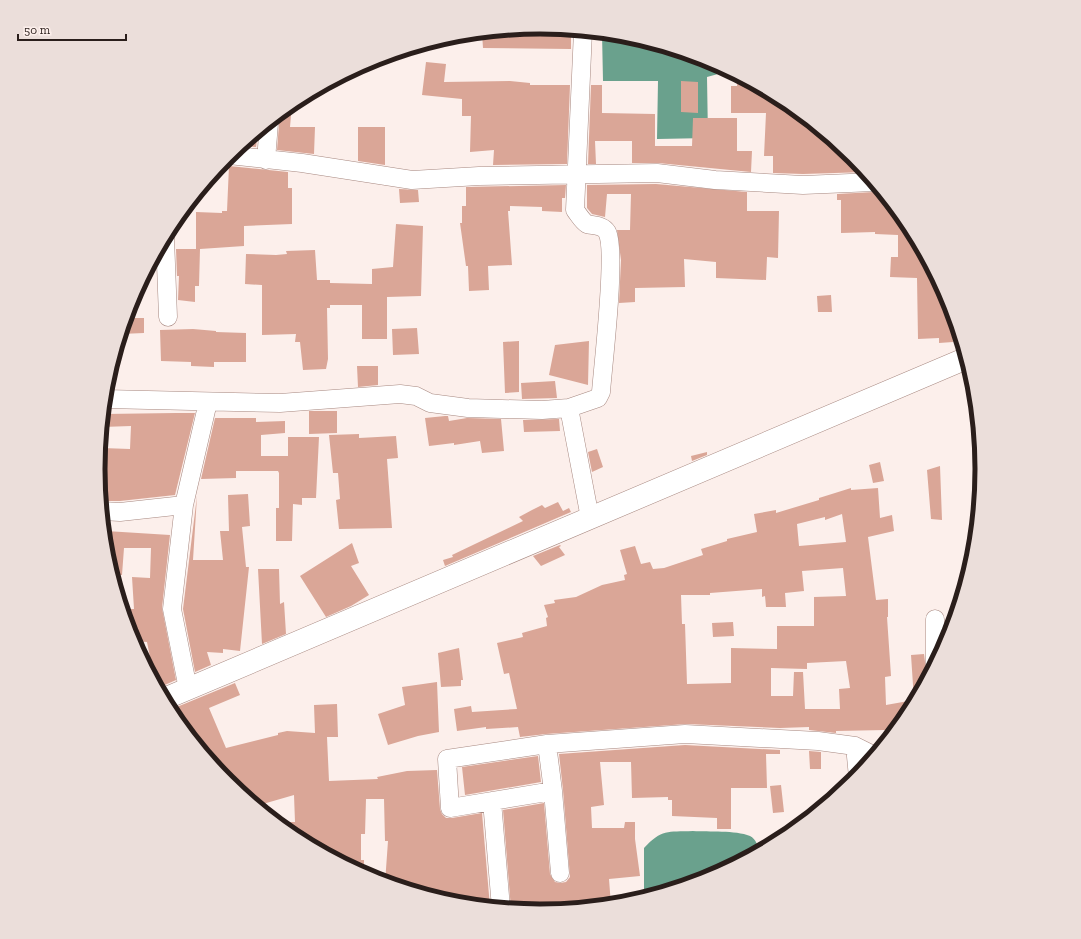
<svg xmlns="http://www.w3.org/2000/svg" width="1081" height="939" font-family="'Zilla Slab',serif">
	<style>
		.water { fill: #6aa18d }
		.building { fill: #daa697; fill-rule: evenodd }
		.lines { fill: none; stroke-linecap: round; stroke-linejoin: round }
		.minor-casing { stroke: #a78880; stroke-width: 19 }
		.major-casing { stroke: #a78880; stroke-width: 23 }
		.minor { stroke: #fff; stroke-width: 18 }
		.major { stroke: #fff; stroke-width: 22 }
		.rim { fill: none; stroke: #2a1e1b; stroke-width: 5 }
	</style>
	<rect width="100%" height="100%" fill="#fcefeb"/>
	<path class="water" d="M 602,33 C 642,37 694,52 729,71 L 707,77 L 708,138 L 657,139 L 658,81 L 603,81 Z
		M 693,831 C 709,832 735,830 750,836 C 756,839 758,846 760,852 L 710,878 L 644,898 L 644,848 C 662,829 667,832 693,831 Z"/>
	<path class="building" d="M 541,27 L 571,30 L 571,49 L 483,48 L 482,33 Z
		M 426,62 L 446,64 L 444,82 L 510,81 L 530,83 L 530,85 L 570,85 L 567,164 L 493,165 L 494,150 L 470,152 L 471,116 L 462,116 L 462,99 L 422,95 Z
		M 738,75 L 787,102 L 854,157 L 866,172 L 803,174 L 773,173 L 773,156 L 764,156 L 766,113 L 731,113 L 731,86 L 737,86 Z
		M 681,81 L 698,82 L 698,113 L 681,112 Z
		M 591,85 L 602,85 L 602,113 L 655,114 L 655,146 L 692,146 L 693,118 L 737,118 L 737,151 L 752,151 L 751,172 L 658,163 L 632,163 L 632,141 L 595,141 L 596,164 L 588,164 Z
		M 292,104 L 290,127 L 315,127 L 314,154 L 277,150 L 279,124 L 277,116 Z
		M 358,127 L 385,127 L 385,165 L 358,161 Z
		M 258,132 L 256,147 L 241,146 L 256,133 Z
		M 229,166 L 288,172 L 288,188 L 292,188 L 292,224 L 244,226 L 244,246 L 200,249 L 199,286 L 195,286 L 195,302 L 178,300 L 179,276 L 177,276 L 176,249 L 196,249 L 196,212 L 222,213 L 222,211 L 227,211 Z
		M 656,184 L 747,192 L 747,211 L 779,211 L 778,258 L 767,257 L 766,280 L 716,278 L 716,262 L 684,259 L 685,287 L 635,288 L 635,302 L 619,303 L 621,260 L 617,230 L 630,230 L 631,194 L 607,194 L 605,217 L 592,214 L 587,208 L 587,185 Z
		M 566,185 L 565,198 L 562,198 L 562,212 L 542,211 L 542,207 L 510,206 L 510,211 L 508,211 L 512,265 L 488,266 L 489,290 L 469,291 L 468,266 L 466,266 L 460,223 L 462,223 L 462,206 L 466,206 L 466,187 Z
		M 399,189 L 418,190 L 419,202 L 400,203 Z
		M 881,190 L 909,224 L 945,292 L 945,312 L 952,312 L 953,342 L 939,343 L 939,338 L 918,339 L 917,278 L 890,277 L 891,257 L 898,257 L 898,235 L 875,234 L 875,232 L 841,233 L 841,200 L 837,200 L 837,194 L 874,192 Z
		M 396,224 L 423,226 L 421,296 L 387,297 L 387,339 L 362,339 L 362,305 L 330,305 L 330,308 L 327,308 L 328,359 L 326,369 L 303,370 L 300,342 L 295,342 L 296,334 L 262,335 L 262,285 L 245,284 L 246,254 L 276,255 L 287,254 L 286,251 L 315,250 L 317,280 L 330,280 L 330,283 L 372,284 L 372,269 L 393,267 Z
		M 831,295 L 832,312 L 818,312 L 817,296 Z
		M 126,318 L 144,318 L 144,333 L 121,334 Z
		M 417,328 L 419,354 L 393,355 L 392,329 Z
		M 193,329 L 216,331 L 216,332 L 246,333 L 246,362 L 214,362 L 214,367 L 191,366 L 191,362 L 161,361 L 160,330 Z
		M 519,341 L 519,392 L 505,393 L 503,342 Z
		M 589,341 L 588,385 L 549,375 L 555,345 Z
		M 357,366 L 378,366 L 378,385 L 358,387 Z
		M 555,381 L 557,398 L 522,399 L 521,383 Z
		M 309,411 L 337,411 L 337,433 L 309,434 Z
		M 176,413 L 195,413 L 175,495 L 120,501 L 101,501 L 104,472 L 102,471 L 102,448 L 130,449 L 131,426 L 102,427 L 104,414 Z
		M 445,416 L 448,416 L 449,421 L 467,418 L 501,419 L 504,451 L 482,453 L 480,441 L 454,445 L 454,443 L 429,446 L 425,418 Z
		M 215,418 L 256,418 L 256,422 L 285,421 L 285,433 L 261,435 L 261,456 L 288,456 L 288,437 L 319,437 L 316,498 L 302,498 L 302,505 L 293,504 L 292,541 L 276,541 L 276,508 L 279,508 L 279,473 L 278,471 L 236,471 L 236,478 L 201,479 Z
		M 559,419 L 560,431 L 524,432 L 523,420 Z
		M 359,434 L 359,438 L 396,436 L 398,458 L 387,459 L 392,528 L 339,529 L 336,500 L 340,499 L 338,473 L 333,473 L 329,435 Z
		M 597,449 L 603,467 L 592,472 L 588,452 Z
		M 707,452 L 707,455 L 692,461 L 691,456 Z
		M 880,462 L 884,481 L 873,483 L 869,465 Z
		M 940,466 L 942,520 L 931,519 L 927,470 Z
		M 851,488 L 851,490 L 878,488 L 880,518 L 892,515 L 894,531 L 868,537 L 876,600 L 888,599 L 888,617 L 887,617 L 891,676 L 885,677 L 886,705 L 914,700 L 911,655 L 924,654 L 926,670 L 930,674 L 908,716 L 886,743 L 885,730 L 836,731 L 836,733 L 809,730 L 809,727 L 780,728 L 686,724 L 546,734 L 520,737 L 518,727 L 486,729 L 486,727 L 457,731 L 454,709 L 471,706 L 472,712 L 517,709 L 509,673 L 504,674 L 497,643 L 523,637 L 522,633 L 547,626 L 546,618 L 548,617 L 544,605 L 555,603 L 554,600 L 576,597 L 602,585 L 625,580 L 624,575 L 627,574 L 620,550 L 635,546 L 641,564 L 650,562 L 653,569 L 664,568 L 703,555 L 701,549 L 727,541 L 727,539 L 757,532 L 754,514 L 776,510 L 776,513 L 819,500 L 819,498 ZM 842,514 L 846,542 L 799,546 L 797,524 L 825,517 L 825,520 ZM 843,568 L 846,596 L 814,597 L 814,626 L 777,626 L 777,649 L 731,648 L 731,683 L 687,684 L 685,624 L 682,624 L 681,595 L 710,595 L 710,593 L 762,589 L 762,597 L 765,596 L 766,607 L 786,607 L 785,593 L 804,591 L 802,571 ZM 846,661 L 850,688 L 839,689 L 840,709 L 805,709 L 803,672 L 794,672 L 793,696 L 771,696 L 771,668 L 807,669 L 807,663 Z
		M 248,494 L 250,526 L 242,527 L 246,567 L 249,567 L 240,651 L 223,649 L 223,653 L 207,652 L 211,665 L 195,672 L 183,609 L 197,496 L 193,560 L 223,560 L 220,531 L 229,531 L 228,495 Z
		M 558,502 L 563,511 L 569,508 L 571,512 L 445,566 L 443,560 L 453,557 L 452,555 L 523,521 L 519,517 L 532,510 L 542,505 L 545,508 Z
		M 106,531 L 170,535 L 162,608 L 176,680 L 158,688 L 155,682 L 147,642 L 133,641 L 123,609 L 134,609 L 132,577 L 150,578 L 151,548 L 124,548 L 122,575 L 112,575 L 106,556 Z
		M 352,543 L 359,563 L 351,566 L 369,595 L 351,606 L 326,617 L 300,576 Z
		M 560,545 L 561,546 L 559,547 L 565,555 L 541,566 L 533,556 Z
		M 258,569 L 279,569 L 280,604 L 284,602 L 286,634 L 262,644 Z
		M 733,622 L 734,636 L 713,637 L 712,623 Z
		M 459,648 L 463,680 L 461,680 L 461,686 L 441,687 L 438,653 Z
		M 437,682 L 439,732 L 418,736 L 388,745 L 378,714 L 405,705 L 402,687 Z
		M 235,683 L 240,695 L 209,708 L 226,748 L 278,735 L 278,733 L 287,731 L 315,733 L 314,705 L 337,704 L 338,737 L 327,737 L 329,781 L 378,779 L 377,777 L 407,771 L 437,770 L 440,809 L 442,814 L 446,818 L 452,818 L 482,813 L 490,907 L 454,903 L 385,883 L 388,841 L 385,841 L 384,799 L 366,799 L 365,834 L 361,834 L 361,860 L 364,860 L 364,874 L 294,837 L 276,822 L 295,822 L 294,795 L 256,806 L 228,783 L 225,773 L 223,774 L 221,770 L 218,771 L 190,737 L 184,722 L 179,724 L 177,721 L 172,709 Z
		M 685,745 L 780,750 L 780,754 L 766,754 L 767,788 L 731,788 L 731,829 L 717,829 L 717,818 L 672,816 L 672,800 L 668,800 L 668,797 L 632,798 L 631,762 L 600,762 L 604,805 L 591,807 L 592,828 L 624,828 L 625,822 L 635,822 L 635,839 L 640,876 L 609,879 L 611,905 L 540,912 L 511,909 L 503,810 L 544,803 L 550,874 L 555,882 L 560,883 L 566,882 L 570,877 L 563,790 L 559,754 Z
		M 809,751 L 821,752 L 821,769 L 810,769 Z
		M 538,756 L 541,782 L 465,795 L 462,767 Z
		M 781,785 L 784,812 L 773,813 L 770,786 Z"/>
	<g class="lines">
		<g class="minor-casing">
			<path id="minor" d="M 583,31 L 575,210 C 579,215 582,221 587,224 C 594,226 603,225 607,232 C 617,250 603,365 601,392 L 598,398 L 569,408 L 590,518
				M 229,155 L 302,163 L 412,180 L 479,176 L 657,173 L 715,180 L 803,185 L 874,182
				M 266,160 L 269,123
				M 165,238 L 168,317
				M 105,399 L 280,403 L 400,394 L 416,396 L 430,403 L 468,408 L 542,410 L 569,408
				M 102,511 L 120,512 L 184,505
				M 935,619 L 935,665
				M 188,689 L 172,609 L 184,505 L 208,402
				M 547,744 L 553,791 L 450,808 L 447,759 L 547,744 L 685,734 L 818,741 L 855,746 L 875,756
				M 855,746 L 858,777
				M 553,791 L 560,873
				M 492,801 L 501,908"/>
		</g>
		<g class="major-casing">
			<path id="major" d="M 164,699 L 967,358"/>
		</g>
		<use href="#minor" class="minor"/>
		<use href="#major" class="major"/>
	</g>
	<path d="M0 0H1081V939H0ZM105 469a435 435 0 1 1 870 0a435 435 0 1 1-870 0Z" fill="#ebdeda" fill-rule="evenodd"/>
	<path class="rim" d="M105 469a435 435 0 1 1 870 0a435 435 0 1 1-870 0Z"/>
	<path d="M18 34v6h108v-6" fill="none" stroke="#2a1e1b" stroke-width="2"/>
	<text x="24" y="34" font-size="12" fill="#2a1e1b" stroke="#fcefeb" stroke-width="3" paint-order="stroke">50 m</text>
</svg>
